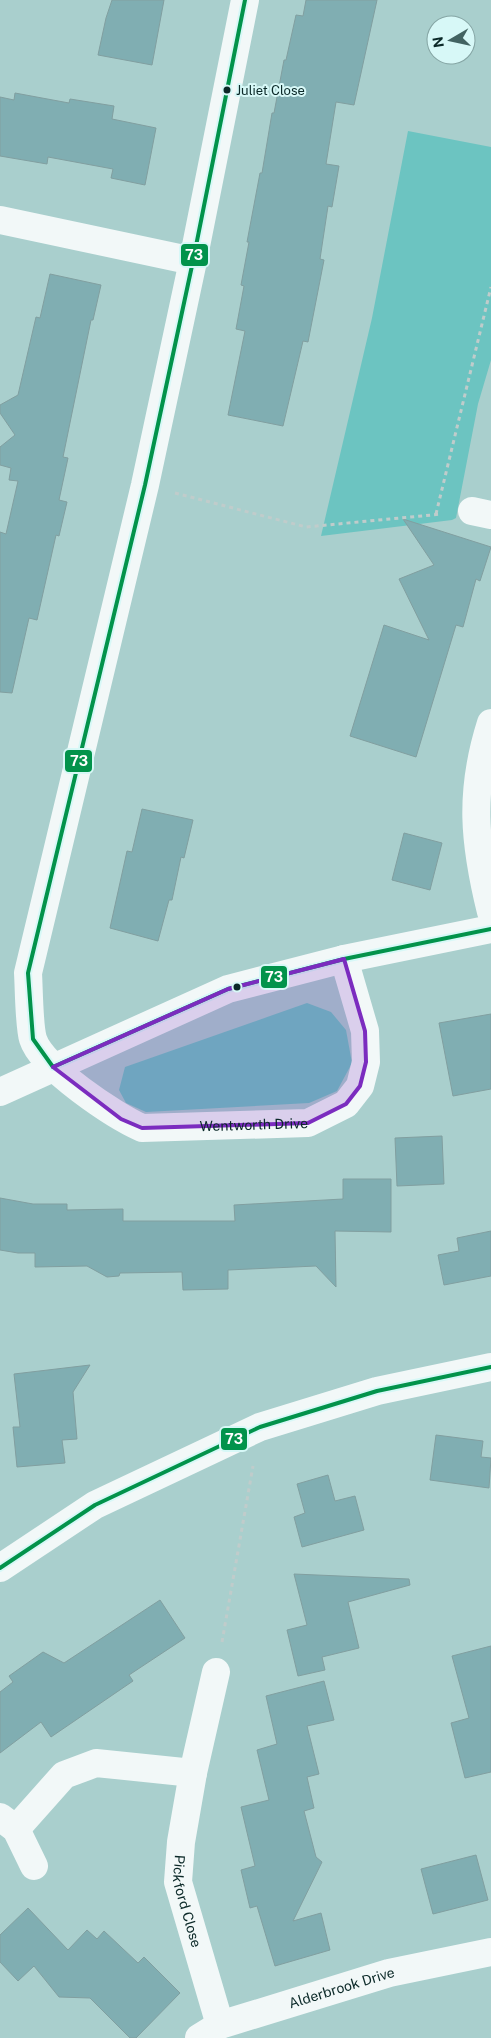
<svg xmlns="http://www.w3.org/2000/svg" width="491" height="2038" font-family="'Public Sans',sans-serif">
	<style>
		.green { fill: #6cc4c1 }
		.building { fill: #80aeb2; stroke: #819fa0 }
		.lines { fill: none; stroke-linecap: round; stroke-linejoin: round }
		.path { stroke: #c0cccb; stroke-width: 3; stroke-dasharray: 4 4; stroke-linecap: butt }
		.street { stroke: #f2f8f8; stroke-width: 28 }
		.secondary { stroke: #f2f8f8; stroke-width: 28 }
		.bus-1-casing { stroke: #d7f8f7; stroke-width: 8 }
		.bus-1 { stroke: #02934b; stroke-width: 4 }
		.marked { fill: #7b2cbf; fill-opacity: 0.2; stroke: #7b2cbf; stroke-width: 4; stroke-linejoin: round }
		.bus-dot { fill: #0b2928; stroke: #d7f8f7; stroke-width: 2 }
		.labels { text-anchor: middle; dominant-baseline: central; stroke-width: 4; stroke-linejoin: round; paint-order: stroke }
		.bus-label { font-size: 13px; fill: #0b2928; stroke: #d7f8f7; text-anchor: start }
		.street-label { font-size: 14px; fill: #0b2928; stroke: #d7f8f7 }
		.line-badge { stroke: #d7f8f7; stroke-width: 2 }
		.badge-label { font-size: 14px; text-anchor: middle; font-weight: bold; fill: #fff }
	</style>
	<rect width="100%" height="100%" fill="#a9cfcd"/>
	<path class="green" d="M 408,131 L 491,147 L 491,360 L 478,404 L 456,518 L 452,520 L 321,536 L 372,318 Z
		M 307,1003 L 331,1012 L 346,1030 L 352,1063 L 337,1091 L 309,1103 L 146,1112 L 126,1103 L 119,1090 L 125,1067 Z"/>
	<path class="building" d="M 112,0 L 164,0 L 152,65 L 98,55 L 106,18 Z
		M 306,0 L 377,0 L 354,105 L 336,102 L 326,164 L 339,166 L 332,207 L 328,206 L 320,259 L 324,260 L 308,342 L 303,341 L 283,426 L 228,415 L 245,331 L 236,329 L 244,286 L 241,285 L 249,242 L 247,242 L 260,173 L 262,173 L 272,113 L 274,113 L 284,60 L 286,60 L 296,15 L 303,16 Z
		M 15,93 L 69,103 L 70,99 L 114,106 L 112,119 L 156,128 L 145,185 L 111,178 L 113,169 L 48,157 L 47,164 L 0,156 L 0,97 L 14,100 Z
		M 50,274 L 101,285 L 93,320 L 91,320 L 63,457 L 68,458 L 59,500 L 67,502 L 59,536 L 56,535 L 37,620 L 29,618 L 12,693 L 0,692 L 0,532 L 6,534 L 18,481 L 9,480 L 11,468 L 0,465 L 0,447 L 15,435 L 0,413 L 0,405 L 18,395 L 36,317 L 40,318 Z
		M 403,519 L 491,547 L 480,581 L 476,579 L 463,627 L 456,625 L 416,757 L 350,736 L 384,625 L 429,640 L 399,579 L 434,565 Z
		M 142,809 L 193,820 L 184,858 L 181,857 L 172,900 L 169,900 L 158,941 L 110,928 L 127,851 L 132,852 Z
		M 404,833 L 442,843 L 430,890 L 392,880 Z
		M 491,1014 L 491,1089 L 453,1096 L 439,1023 Z
		M 442,1136 L 444,1184 L 397,1186 L 395,1138 Z
		M 343,1179 L 391,1179 L 391,1232 L 335,1231 L 336,1287 L 316,1266 L 228,1270 L 228,1289 L 183,1290 L 182,1272 L 120,1273 L 119,1276 L 107,1277 L 87,1266 L 35,1267 L 35,1253 L 18,1253 L 0,1250 L 0,1198 L 33,1204 L 67,1204 L 67,1210 L 123,1209 L 123,1221 L 235,1221 L 234,1205 L 343,1199 Z
		M 491,1231 L 491,1276 L 444,1285 L 438,1255 L 459,1251 L 457,1238 Z
		M 90,1365 L 73,1392 L 77,1439 L 62,1440 L 65,1463 L 17,1467 L 13,1427 L 20,1427 L 14,1374 Z
		M 436,1435 L 483,1441 L 481,1457 L 491,1458 L 489,1488 L 430,1480 Z
		M 328,1475 L 335,1501 L 355,1496 L 364,1530 L 302,1547 L 294,1517 L 305,1513 L 297,1484 Z
		M 294,1574 L 409,1579 L 410,1585 L 348,1602 L 359,1648 L 322,1657 L 325,1670 L 298,1676 L 287,1630 L 307,1625 Z
		M 160,1600 L 185,1638 L 129,1675 L 133,1681 L 51,1737 L 41,1722 L 0,1753 L 0,1692 L 13,1682 L 9,1676 L 43,1652 L 64,1663 Z
		M 491,1646 L 491,1772 L 465,1778 L 451,1723 L 469,1718 L 452,1656 Z
		M 324,1681 L 334,1720 L 307,1726 L 319,1774 L 307,1777 L 314,1808 L 304,1811 L 316,1857 L 322,1862 L 293,1921 L 321,1913 L 330,1950 L 275,1966 L 257,1906 L 250,1908 L 241,1870 L 255,1866 L 241,1807 L 269,1800 L 257,1750 L 277,1744 L 266,1696 Z
		M 476,1855 L 488,1900 L 433,1914 L 421,1869 Z
		M 28,1908 L 68,1950 L 87,1930 L 97,1939 L 104,1931 L 138,1963 L 144,1957 L 180,1993 L 136,2038 L 130,2038 L 90,1998 L 59,1997 L 34,1966 L 18,1981 L 0,1962 L 0,1935 Z"/>
	<g class="lines">
		<path class="path" d="M 175,493 L 306,527 L 442,514
			M 436,514 L 491,287
			M 222,1642 L 253,1466"/>
		<g class="street">
			<path id="s1" d="M 245,0 L 193,261 L 145,485 L 28,973 C 29,989 29,1026 33,1039 C 42,1068 115,1116 142,1128 L 308,1123 L 346,1104 L 360,1086 L 366,1062 L 365,1031 L 344,959"/>
			<path d="M 0,220 L 193,261"/>
			<path d="M 472,511 L 491,515"/>
			<path d="M 491,723 C 469,792 474,843 491,912"/>
			<path d="M 0,1092 L 228,989 L 344,959 L 491,929"/>
			<path id="s2" d="M 216,1672 L 193,1773 L 181,1842 L 178,1882 L 220,2025"/>
			<path d="M 0,1817 L 16,1829 L 34,1866"/>
			<path d="M 16,1829 L 64,1775 L 96,1763 L 193,1773"/>
			<path id="s3" d="M 199,2038 L 220,2025 L 389,1973 L 491,1952"/>
		</g>
		<path class="secondary" d="M 0,1568 L 95,1505 L 260,1427 L 377,1391 L 491,1367"/>
		<g class="bus-1-casing">
			<path id="bus-1" d="M 245,0 L 193,261 L 145,485 L 28,973 L 33,1039 L 53,1067 L 228,989 L 344,959 L 491,929
				M 0,1568 L 95,1505 L 260,1427 L 377,1391 L 491,1367"/>
		</g>
		<use href="#bus-1" class="bus-1"/>
	</g>
	<path class="marked" d="M 344,959 L 365,1031 L 366,1062 L 360,1086 L 346,1104 L 308,1123 L 142,1128 L 121,1119 L 53,1067 L 228,989 Z"/>
	<g class="bus-dot">
		<circle cx="227" cy="90" r="4.5"/>
		<circle cx="237" cy="987" r="4.5"/>
	</g>
	<g class="labels">
		<g class="bus-label">
			<text x="236" y="90">Juliet Close</text>
		</g>
		<g class="street-label">
			<text stroke="none"><textPath href="#s1" startOffset="1318">Wentworth Drive</textPath></text>
			<text stroke="none"><textPath href="#s2" startOffset="234">Pickford Close</textPath></text>
			<text stroke="none"><textPath href="#s3" startOffset="152">Alderbrook Drive</textPath></text>
		</g>
	</g>
	<g class="line-badge">
		<rect x="180" y="243" width="29" height="24" rx="5" fill="#02934b"/>
		<rect x="64" y="749" width="29" height="24" rx="5" fill="#02934b"/>
		<rect x="260" y="965" width="28" height="24" rx="5" fill="#02934b"/>
		<rect x="220" y="1427" width="28" height="24" rx="5" fill="#02934b"/>
	</g>
	<g class="badge-label">
		<text x="194" y="260">73</text>
		<text x="79" y="766">73</text>
		<text x="274" y="982">73</text>
		<text x="234" y="1444">73</text>
	</g>
	<g transform="translate(451 40) rotate(261)"><circle r="24" fill="#d7f8f7" stroke="#85a5a4"/>
	<path d="M0-4L9 19L0 12L-9 19Z" fill="#426362"/>
	<text y="-8" font-size="14" font-weight="bold" text-anchor="middle" fill="#0b2928">N</text>
	</g>
</svg>
